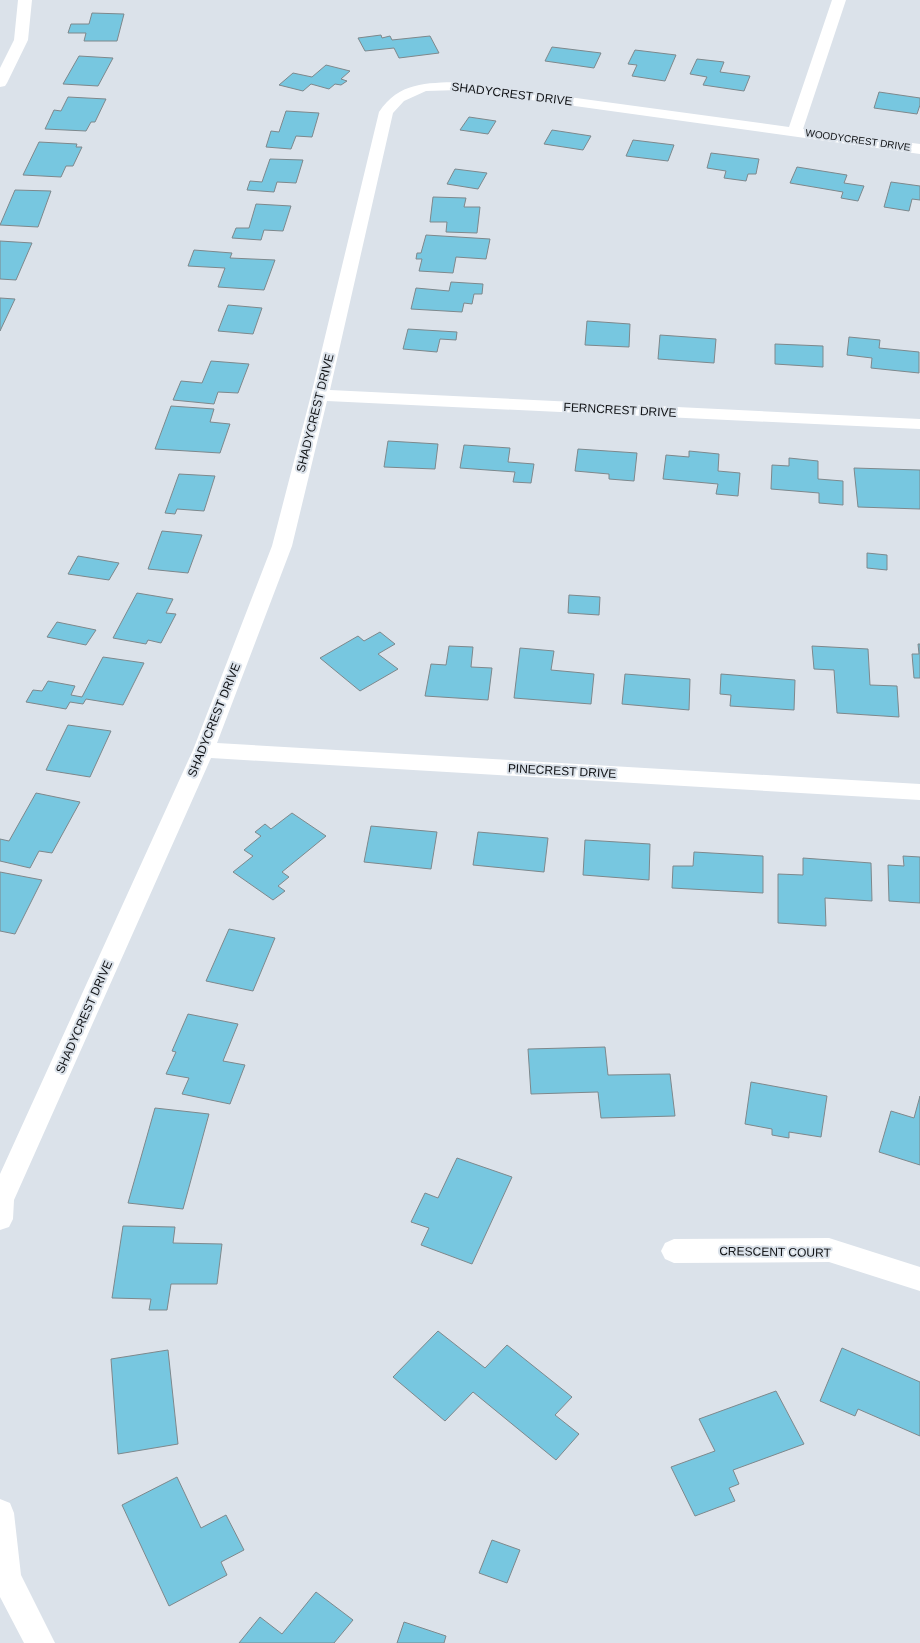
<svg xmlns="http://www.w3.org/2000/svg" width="920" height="1643" font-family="Helvetica,sans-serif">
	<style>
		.building { fill: #77c7e0; stroke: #7e888c }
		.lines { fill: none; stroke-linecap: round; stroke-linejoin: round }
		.minor { fill: #fff; fill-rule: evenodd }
		.labels { text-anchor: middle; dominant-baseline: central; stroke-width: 4; stroke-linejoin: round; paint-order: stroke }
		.far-street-label { font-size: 10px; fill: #0f1114; stroke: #dbe2ea }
		.street-label { font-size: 12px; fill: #0f1114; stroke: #dbe2ea }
	</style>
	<rect width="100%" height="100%" fill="#dbe2ea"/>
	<path class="building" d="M 92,13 L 124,14 L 117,41 L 84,41 L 86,33 L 68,33 L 71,24 L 89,24 Z
		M 381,35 L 382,38 L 390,36 L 392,40 L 430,36 L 439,53 L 399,58 L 394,48 L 365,51 L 358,38 Z
		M 552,47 L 601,53 L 594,68 L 545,61 Z
		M 635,50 L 676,55 L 665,81 L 632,76 L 637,65 L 628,64 Z
		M 79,56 L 113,58 L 98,86 L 63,84 Z
		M 697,59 L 724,62 L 720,72 L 750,76 L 744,91 L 703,85 L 707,77 L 690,74 Z
		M 326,65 L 350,71 L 341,79 L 347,81 L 341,85 L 335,84 L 329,89 L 311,84 L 303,91 L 279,85 L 293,73 L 312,77 Z
		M 879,92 L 920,98 L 920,105 L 917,114 L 874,108 Z
		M 68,97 L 106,99 L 95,122 L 91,122 L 86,131 L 45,129 L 54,110 L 61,111 Z
		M 286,111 L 319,113 L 312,137 L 296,136 L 291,149 L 266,147 L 271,131 L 279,132 Z
		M 469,117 L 496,121 L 488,134 L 460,130 Z
		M 552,130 L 591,136 L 583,150 L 544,144 Z
		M 633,140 L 674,145 L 668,161 L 626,156 Z
		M 39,142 L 77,144 L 76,147 L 82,147 L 73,166 L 66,166 L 61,177 L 23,175 Z
		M 711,153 L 759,159 L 756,174 L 748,174 L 746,181 L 724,178 L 726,171 L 707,168 Z
		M 270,159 L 303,160 L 296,183 L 277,182 L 274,192 L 247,190 L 250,181 L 262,182 Z
		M 797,167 L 847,175 L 844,183 L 864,186 L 858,201 L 841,198 L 843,192 L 790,183 Z
		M 455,169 L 487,173 L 478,189 L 447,184 Z
		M 891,182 L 920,186 L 920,200 L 912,199 L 909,211 L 884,207 Z
		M 15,190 L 51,191 L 38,227 L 0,225 Z
		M 433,197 L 466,198 L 464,207 L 480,207 L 477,233 L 446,232 L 447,222 L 430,222 Z
		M 256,204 L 291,206 L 283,231 L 264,230 L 261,240 L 232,238 L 236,228 L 249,228 Z
		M 426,235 L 490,239 L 486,259 L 456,257 L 453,273 L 419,271 L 422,259 L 416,259 L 417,253 L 421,253 Z
		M 0,241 L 32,243 L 16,280 L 0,279 Z
		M 194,250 L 232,253 L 230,258 L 275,260 L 264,290 L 218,287 L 225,268 L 188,266 Z
		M 451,282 L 483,284 L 482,294 L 474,294 L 472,304 L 464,303 L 462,312 L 411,309 L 416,288 L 449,291 Z
		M 0,298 L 15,299 L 0,331 Z
		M 228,305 L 262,308 L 253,334 L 218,331 Z
		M 587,321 L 630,324 L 629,347 L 585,345 Z
		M 408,329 L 457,332 L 456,340 L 440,339 L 437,352 L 403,349 Z
		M 660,335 L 716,339 L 714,363 L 658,359 Z
		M 849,337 L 880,340 L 879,348 L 919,352 L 919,373 L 871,368 L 872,358 L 847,355 Z
		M 775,344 L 823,346 L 823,367 L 775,364 Z
		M 211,361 L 249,364 L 238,393 L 218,392 L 214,404 L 173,400 L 181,381 L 202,383 Z
		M 171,406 L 214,409 L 210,422 L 230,424 L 220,453 L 155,449 Z
		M 388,441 L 438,444 L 435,469 L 384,467 Z
		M 464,445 L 510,448 L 508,462 L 534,464 L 531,483 L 513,482 L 515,472 L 460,468 Z
		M 578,449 L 637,453 L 634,481 L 609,479 L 609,474 L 575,471 Z
		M 689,451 L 719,454 L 718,471 L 740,473 L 738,496 L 716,494 L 718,484 L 663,479 L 666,455 L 689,457 Z
		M 789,458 L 818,461 L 818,479 L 843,481 L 843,505 L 819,503 L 819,493 L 771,489 L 772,465 L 789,466 Z
		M 854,468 L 920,470 L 920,509 L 858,507 Z
		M 179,474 L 215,476 L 204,511 L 177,509 L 175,514 L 165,513 Z
		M 162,531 L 202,535 L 188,573 L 148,569 Z
		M 867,553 L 887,555 L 887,570 L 867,568 Z
		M 78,556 L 119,563 L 109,580 L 68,574 Z
		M 137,593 L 173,599 L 166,613 L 176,614 L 161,643 L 148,640 L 146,644 L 113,638 Z
		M 569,595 L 600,597 L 599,615 L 568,613 Z
		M 57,622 L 96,630 L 86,645 L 47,637 Z
		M 380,632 L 395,644 L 378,654 L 398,669 L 360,691 L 320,658 L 358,636 L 364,641 Z
		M 918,644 L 920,644 L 920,678 L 914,678 L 912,654 L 919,654 Z
		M 449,646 L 473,647 L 471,667 L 492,668 L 488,700 L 425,696 L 431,664 L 446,665 Z
		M 812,646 L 868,649 L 870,685 L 897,686 L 899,717 L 837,713 L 834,670 L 814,669 Z
		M 520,648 L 554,651 L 551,670 L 594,674 L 591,704 L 514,698 Z
		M 103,657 L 144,663 L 123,705 L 86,699 L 83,704 L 70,702 L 66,709 L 26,702 L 33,690 L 42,691 L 48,681 L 75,686 L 71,695 L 82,697 Z
		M 625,674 L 690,679 L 689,710 L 622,704 Z
		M 721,674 L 795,680 L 794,710 L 730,706 L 731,695 L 720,694 Z
		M 68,725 L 111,731 L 90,777 L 46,770 Z
		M 36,793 L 80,802 L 52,853 L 39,851 L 30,868 L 0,861 L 0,839 L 9,841 Z
		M 292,813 L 326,836 L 282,872 L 289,877 L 278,886 L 285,891 L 273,900 L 233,872 L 253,856 L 244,850 L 261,836 L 255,832 L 265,824 L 271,829 Z
		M 371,826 L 437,832 L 431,869 L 364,862 Z
		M 478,832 L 548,838 L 544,872 L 473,865 Z
		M 585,840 L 650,844 L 649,880 L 583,875 Z
		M 694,852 L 763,856 L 763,893 L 672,888 L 673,866 L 693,866 Z
		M 903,856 L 920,857 L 920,903 L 889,901 L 888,865 L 904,866 Z
		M 803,858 L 871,863 L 872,901 L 825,898 L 826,926 L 778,923 L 778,874 L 803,875 Z
		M 0,872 L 42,880 L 15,934 L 0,931 Z
		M 229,929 L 275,938 L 253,991 L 206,981 Z
		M 188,1014 L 238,1024 L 223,1061 L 245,1065 L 230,1104 L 182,1094 L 189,1078 L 166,1074 L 176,1052 L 172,1051 Z
		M 605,1047 L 608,1075 L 670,1074 L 675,1116 L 601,1118 L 598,1092 L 531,1094 L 528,1049 Z
		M 751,1082 L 827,1096 L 821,1137 L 789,1132 L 789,1138 L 772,1135 L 772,1129 L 745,1124 Z
		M 920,1096 L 920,1165 L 879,1152 L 891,1111 L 914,1118 Z
		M 155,1108 L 209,1114 L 183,1209 L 128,1203 Z
		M 457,1158 L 512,1177 L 472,1264 L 421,1245 L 429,1228 L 411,1222 L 425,1193 L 438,1198 Z
		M 123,1226 L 175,1227 L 173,1243 L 222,1244 L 217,1284 L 171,1284 L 167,1310 L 149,1310 L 151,1299 L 112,1298 Z
		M 438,1331 L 485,1368 L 507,1345 L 572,1397 L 555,1415 L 579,1434 L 556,1460 L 473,1392 L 445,1421 L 393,1377 Z
		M 842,1348 L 920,1382 L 920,1436 L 858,1409 L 855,1416 L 820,1401 Z
		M 168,1350 L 178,1444 L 118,1454 L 111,1359 Z
		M 776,1391 L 804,1444 L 733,1470 L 739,1484 L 729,1488 L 735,1501 L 695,1516 L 671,1467 L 715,1451 L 699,1419 Z
		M 177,1477 L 201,1528 L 226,1515 L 244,1550 L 221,1562 L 227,1575 L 169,1606 L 122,1505 Z
		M 492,1540 L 520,1550 L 507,1583 L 479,1573 Z
		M 316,1592 L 353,1620 L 334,1643 L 239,1643 L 260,1617 L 282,1634 Z
		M 404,1622 L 446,1636 L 444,1643 L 397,1643 Z"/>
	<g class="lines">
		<path class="minor" d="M 18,0 L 32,0 L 28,40 L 7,83 L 5,86 L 0,87 L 0,68 L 14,40 Z
			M 832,0 L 846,0 L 803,129 L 920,144 L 920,154 L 459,90 L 426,91 L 404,101 L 393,113 L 330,390 L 920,419 L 920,429 L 327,401 L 292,546 L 217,743 L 920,784 L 920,800 L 211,758 L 14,1200 L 13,1219 L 9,1227 L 0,1230 L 0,1174 L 193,750 L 272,546 L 311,395 L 379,112 C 399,82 426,83 459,82 L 789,127 Z
			M 829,1238 L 920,1267 L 920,1291 L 829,1262 L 674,1263 L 665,1259 L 661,1251 L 665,1243 L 674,1239 Z
			M 0,1499 L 10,1503 L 14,1513 L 21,1575 L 55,1643 L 24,1643 L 0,1597 Z"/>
	</g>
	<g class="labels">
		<g class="far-street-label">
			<text transform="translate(858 140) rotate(8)">WOODYCREST DRIVE</text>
		</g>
		<g class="street-label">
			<text transform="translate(512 94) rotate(7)">SHADYCREST DRIVE</text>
			<text transform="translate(620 410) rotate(3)">FERNCREST DRIVE</text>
			<text transform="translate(315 413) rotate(-76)">SHADYCREST DRIVE</text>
			<text transform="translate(214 720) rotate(-68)">SHADYCREST DRIVE</text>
			<text transform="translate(562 771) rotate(3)">PINECREST DRIVE</text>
			<text transform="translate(84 1017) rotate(-66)">SHADYCREST DRIVE</text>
			<text transform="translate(775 1252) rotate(1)">CRESCENT COURT</text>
		</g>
	</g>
</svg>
